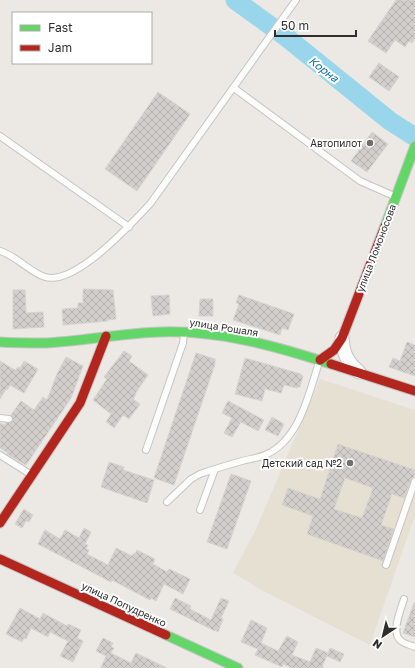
<svg xmlns="http://www.w3.org/2000/svg" width="415" height="668" font-family="'Golos Text',sans-serif">
	<style>
		.education { fill: #e6e0d3 }
		.lines { fill: none; stroke-linecap: round; stroke-linejoin: round }
		.river { stroke: #99d6ec; stroke-width: 19 }
		.building { fill: url(#building-cross-hatch); stroke: #d7d4d0; fill-rule: evenodd }
		.lane-casing { stroke: #c5c4c5; stroke-width: 8 }
		.street-casing { stroke: #c5c4c5; stroke-width: 15 }
		.fast-casing { stroke: #c5c4c5; stroke-width: 11 }
		.jam-casing { stroke: #c5c4c5; stroke-width: 11 }
		.lane { stroke: #fcfcfb; stroke-width: 6 }
		.street { stroke: #fcfcfb; stroke-width: 13 }
		.fast { stroke: #63d668; stroke-width: 9 }
		.jam { stroke: #b3261e; stroke-width: 9 }
		.poi-dot { fill: #706f6e; stroke: #fff; stroke-width: 1.5 }
		.labels { text-anchor: middle; dominant-baseline: central; stroke-width: 4; stroke-linejoin: round; paint-order: stroke }
		.poi-label { font-size: 10px; fill: #2e2e2e; stroke: #fff; text-anchor: end }
		.street-label { font-size: 10px; fill: #2e2e2e; stroke: #fff }
		.water-label { font-size: 11px; font-style: italic; fill: #0d6fa3; stroke: #fff }
	</style>
	<defs>
		<pattern id="building-cross-hatch" width="8" height="8" patternUnits="userSpaceOnUse"><rect width="8" height="8" fill="#d1cecb"/><path d="M0 0l8 8M0 8l8-8" fill="none" stroke="#b4b1af"/></pattern>
	</defs>
	<rect width="100%" height="100%" fill="#ece8e4"/>
	<path class="education" d="M 320,379 L 415,410 L 415,515 L 370,645 L 263,591 L 233,573 L 256,529 Z"/>
	<g class="lines">
		<path class="river" d="M 235,0 L 286,37 L 390,121 L 415,137"/>
	</g>
	<path class="building" d="M 396,0 L 415,0 L 415,38 L 412,43 L 409,41 L 405,47 L 395,40 L 386,53 L 368,41 Z
		M 379,63 L 399,77 L 389,91 L 369,77 Z
		M 158,92 L 190,114 L 137,191 L 105,169 Z
		M 372,132 L 388,144 L 367,172 L 351,161 Z
		M 83,289 L 113,290 L 116,319 L 108,320 L 108,321 L 63,325 L 62,309 L 78,308 L 78,303 L 83,303 Z
		M 13,290 L 25,290 L 26,313 L 43,312 L 44,327 L 13,329 Z
		M 169,295 L 170,314 L 153,316 L 151,296 Z
		M 239,295 L 294,314 L 288,330 L 282,328 L 280,335 L 233,320 L 239,304 L 236,303 Z
		M 200,299 L 213,299 L 213,316 L 199,316 Z
		M 407,342 L 415,345 L 415,376 L 389,367 L 393,358 L 400,361 Z
		M 124,351 L 132,356 L 129,361 L 148,375 L 135,394 L 136,394 L 133,399 L 140,404 L 129,419 L 123,415 L 114,428 L 106,422 L 111,414 L 93,400 L 107,379 L 104,377 Z
		M 196,353 L 215,359 L 215,364 L 174,485 L 154,478 Z
		M 66,357 L 83,366 L 71,398 L 26,465 L 7,454 L 8,453 L 0,448 L 0,423 L 5,425 L 6,423 L 12,422 L 13,419 L 11,415 L 21,401 L 34,410 L 43,397 L 47,400 L 57,374 Z
		M 245,358 L 301,374 L 301,375 L 303,376 L 300,387 L 298,387 L 297,388 L 284,385 L 281,393 L 265,389 L 262,401 L 235,394 Z
		M 0,361 L 15,370 L 18,367 L 20,368 L 24,361 L 38,369 L 24,393 L 10,385 L 7,390 L 6,389 L 0,399 Z
		M 228,401 L 264,420 L 258,431 L 241,422 L 232,437 L 224,433 L 232,418 L 222,413 Z
		M 272,417 L 284,424 L 278,436 L 265,430 Z
		M 338,444 L 415,470 L 414,477 L 411,480 L 404,498 L 392,494 L 381,525 L 394,529 L 383,561 L 307,534 L 313,516 L 282,505 L 288,488 L 320,499 ZM 345,478 L 373,488 L 362,518 L 334,509 Z
		M 109,462 L 124,467 L 123,470 L 154,480 L 147,503 L 101,487 Z
		M 231,474 L 251,481 L 227,549 L 207,542 Z
		M 24,509 L 33,515 L 29,522 L 26,521 L 22,528 L 15,524 Z
		M 84,528 L 91,532 L 85,544 L 88,545 L 86,549 L 89,550 L 87,554 L 108,565 L 116,548 L 132,556 L 134,553 L 135,554 L 137,550 L 155,559 L 153,564 L 167,572 L 169,569 L 190,579 L 183,594 L 164,584 L 156,601 L 151,598 L 150,600 L 112,580 L 111,582 L 38,544 L 45,530 L 60,539 L 65,530 L 79,538 Z
		M 175,598 L 191,606 L 190,609 L 211,620 L 221,598 L 229,601 L 221,618 L 223,619 L 218,632 L 215,630 L 215,631 L 170,609 Z
		M 414,603 L 415,603 L 415,637 L 403,633 Z
		M 20,608 L 40,619 L 43,613 L 67,626 L 68,624 L 81,630 L 77,638 L 83,641 L 73,662 L 60,656 L 68,641 L 50,632 L 48,637 L 31,628 L 26,639 L 24,638 L 22,642 L 6,634 Z
		M 251,620 L 267,628 L 261,643 L 278,651 L 287,636 L 298,642 L 292,655 L 310,662 L 316,648 L 328,653 L 322,667 L 324,668 L 292,668 L 283,664 L 282,667 L 255,655 L 258,649 L 241,642 Z
		M 103,638 L 113,643 L 111,647 L 114,648 L 111,653 L 131,663 L 136,653 L 167,668 L 101,668 L 106,656 L 96,651 Z
		M 330,648 L 344,654 L 340,662 L 327,656 Z"/>
	<g class="lines">
		<g class="lane-casing">
			<path id="lane" d="M 234,88 L 360,181 L 394,196
				M 0,136 L 129,227
				M 0,251 C 17,256 29,272 45,277 C 75,286 131,224 150,204 L 296,0
				M 0,418 L 9,419
				M 146,450 L 183,343 L 184,334
				M 0,455 L 30,474
				M 167,502 L 191,479 L 200,474 C 214,469 228,465 242,461 C 249,459 258,458 265,455 C 299,441 309,394 319,362
				M 200,510 L 215,469
				M 386,565 L 415,481
				M 404,599 C 401,609 391,632 400,640 C 404,644 410,645 415,647"/>
		</g>
		<g class="street-casing">
			<path id="street" d="M 342,338 C 343,353 347,362 359,372"/>
		</g>
		<g class="fast-casing">
			<path id="fast" d="M 385,226 L 415,146
				M 0,342 C 15,343 30,343 46,343 C 84,341 122,333 161,332 C 219,330 276,346 331,364
				M 166,635 L 238,668"/>
		</g>
		<g class="jam-casing">
			<path id="jam" d="M 320,360 L 334,350 L 342,338 L 385,226
				M 331,364 L 415,391
				M 0,523 L 80,403 L 106,336
				M 0,559 L 166,635"/>
		</g>
		<use href="#lane" class="lane"/>
		<use href="#street" class="street"/>
		<use href="#fast" class="fast"/>
		<use href="#jam" class="jam"/>
	</g>
	<g class="poi-dot">
		<circle cx="370" cy="143" r="4"/>
		<circle cx="350" cy="463" r="4"/>
	</g>
	<g class="labels">
		<g class="poi-label">
			<text x="362" y="143">Автопилот</text>
			<text x="342" y="463">Детский сад №2</text>
		</g>
		<g class="street-label">
			<text transform="translate(376 248) rotate(-69)">улица Ломоносова</text>
			<text transform="translate(224 327) rotate(9)">улица Рошаля</text>
			<text transform="translate(124 604) rotate(25)">улица Попудренко</text>
		</g>
		<g class="water-label">
			<text transform="translate(324 69) rotate(38)">Корна</text>
		</g>
	</g>
	<rect x="12" y="12" width="140" height="52" fill="#ffffff" stroke="#ababab"/>
	<rect x="20" y="25" width="20" height="6" fill="#63d668" stroke="#ababab"/>
	<text x="48" y="32" font-size="12" fill="#2e2e2e">Fast</text>
	<rect x="20" y="45" width="20" height="6" fill="#b3261e" stroke="#ababab"/>
	<text x="48" y="52" font-size="12" fill="#2e2e2e">Jam</text>
	<g transform="translate(383 636) rotate(215)" stroke="#ffffff" stroke-width="3" paint-order="stroke">
	<path d="M0-3L7 15L0 10L-7 15Z" fill="#2e2e2e"/>
	<text y="-6" font-size="11" font-weight="bold" text-anchor="middle" fill="#2e2e2e">N</text>
	</g>
	<path d="M275 30v6h81v-6" fill="none" stroke="#2e2e2e" stroke-width="2"/>
	<text x="281" y="30" font-size="12" fill="#2e2e2e" stroke="#ffffff" stroke-width="3" paint-order="stroke">50 m</text>
</svg>
